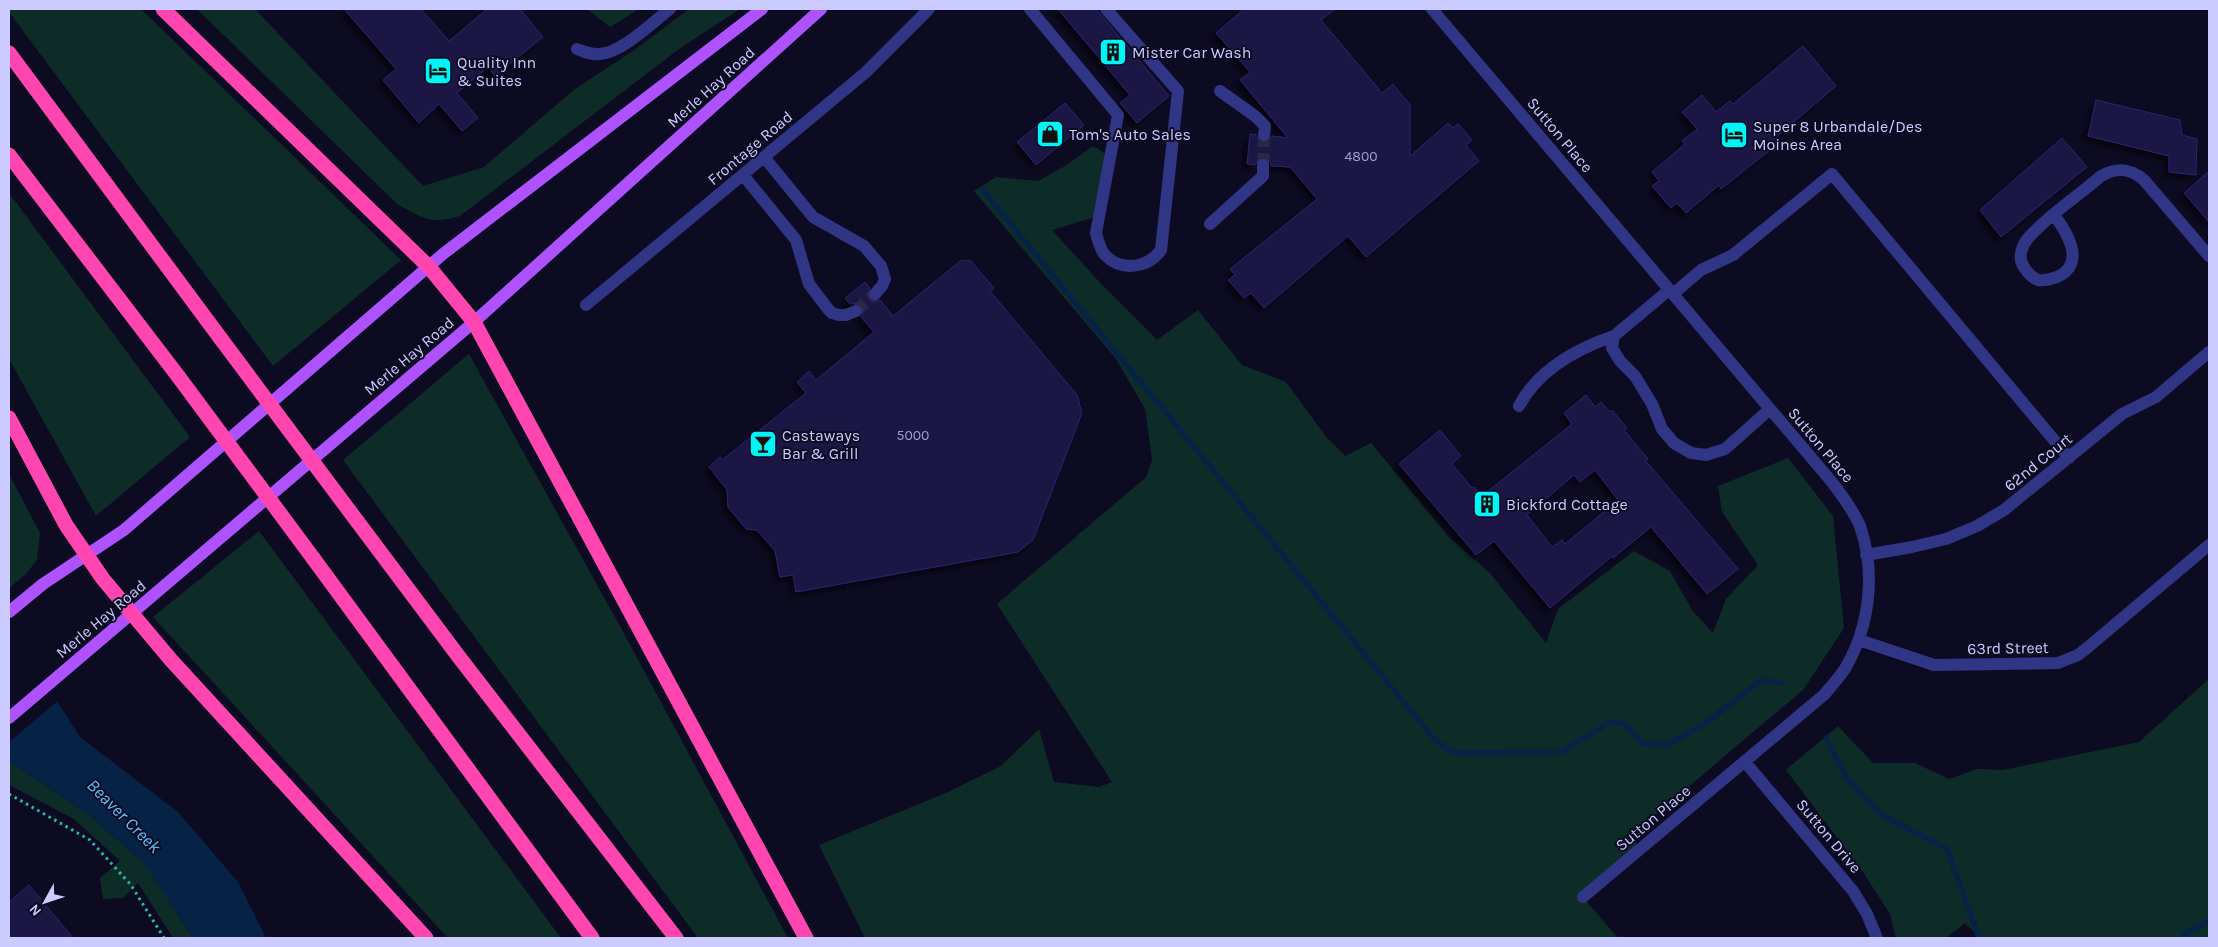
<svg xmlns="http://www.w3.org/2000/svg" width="2218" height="947" font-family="Karla,sans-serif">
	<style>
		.green { fill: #0d2c28 }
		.water { fill: #062345 }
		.pier { fill: #0d0b22 }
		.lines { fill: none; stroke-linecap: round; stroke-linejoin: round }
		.stream { stroke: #062345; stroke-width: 5.5 }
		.building { fill: #1a1545; stroke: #2c2473; fill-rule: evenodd; filter: url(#shadow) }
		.minor-tunnel { stroke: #2a2843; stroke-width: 12; stroke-dasharray: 12 6; stroke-linecap: butt }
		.path { stroke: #21bea5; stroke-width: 3; stroke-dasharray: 2.5 4; stroke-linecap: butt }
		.minor { stroke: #313586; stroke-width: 12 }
		.major { stroke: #ae52ff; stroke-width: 12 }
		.highway { stroke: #ff46b0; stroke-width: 15 }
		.highway-bridge { stroke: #ff46b0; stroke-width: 15 }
		.labels { text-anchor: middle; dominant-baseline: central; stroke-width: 4; stroke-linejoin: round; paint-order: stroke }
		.number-label { font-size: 14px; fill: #a09ed0 }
		.poi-label { font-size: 16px; fill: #cccbff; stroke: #0d0b22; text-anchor: start }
		.street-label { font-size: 16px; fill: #cccbff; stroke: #0d0b22 }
		.water-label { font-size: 18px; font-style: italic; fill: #59c2ff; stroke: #0d0b22 }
	</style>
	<defs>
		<filter id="shadow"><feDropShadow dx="-4.5" dy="4.5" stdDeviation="2.5" flood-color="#0009"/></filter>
	</defs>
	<rect width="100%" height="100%" fill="#0d0b22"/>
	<path class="green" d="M 9,9 L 141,9 L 401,260 L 273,366 L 9,12 Z
		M 197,9 L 255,9 L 423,186 L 484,167 L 575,89 L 636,49 L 689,9 L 740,9 L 679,49 L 460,216 C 432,225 422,218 397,204 Z
		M 587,9 L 639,9 L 610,27 Z
		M 1093,146 L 1106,154 L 1095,217 L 1052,230 L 1104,287 L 1157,340 L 1198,310 L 1242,365 L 1286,382 L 1327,438 L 1345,456 L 1371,443 L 1449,537 L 1489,572 L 1546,643 L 1558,609 L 1634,551 L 1670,571 L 1692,610 L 1713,633 L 1726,599 L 1758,565 L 1722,512 L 1718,486 L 1788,458 L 1833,516 L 1844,628 L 1803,690 L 1630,836 L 1641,849 L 1583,897 L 1618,938 L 865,938 L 819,845 L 948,792 L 1001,766 L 1039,729 L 1054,782 L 1099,787 L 1112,782 L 997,604 L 1146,477 L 1152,460 L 1145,409 L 1116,359 L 974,191 L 996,177 L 1038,181 L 1065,166 Z
		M 9,193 L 190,437 L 96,516 L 9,359 Z
		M 469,354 L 621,628 L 788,938 L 698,938 L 343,460 Z
		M 9,474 L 40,533 L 37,560 L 25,575 L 9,588 Z
		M 259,531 L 561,938 L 448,938 L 153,617 Z
		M 2209,679 L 2209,938 L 1980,938 L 1965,923 L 1946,938 L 1896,938 L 1890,914 L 1863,872 L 1786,770 L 1838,726 L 1873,763 L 1915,763 L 1949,779 L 1977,769 L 2003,770 L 2139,742 Z
		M 9,761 L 93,818 L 147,866 L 193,938 L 173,938 L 138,883 L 123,898 L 103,899 L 100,878 L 120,861 L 74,819 L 9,785 Z"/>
	<path class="water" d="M 9,648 L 57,701 L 80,737 L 178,812 L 238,882 L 266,938 L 193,938 L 147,866 L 93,818 L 9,761 Z"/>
	<path class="pier" d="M 9,646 L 59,700 L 9,742 Z"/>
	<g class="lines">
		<path class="stream" d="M 982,189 L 1435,740 L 1450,751 L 1461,753 L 1562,752 L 1610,722 L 1625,724 L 1642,743 L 1667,745 L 1707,722 L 1761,680 L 1782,683
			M 1826,738 L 1847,779 L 1883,816 L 1947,849 L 1979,938
			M 2182,938 L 2186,933 L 2209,921"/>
	</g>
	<path class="building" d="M 344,9 L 421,9 L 449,41 L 487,9 L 520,9 L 543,37 L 495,76 L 488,67 L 457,93 L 478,118 L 462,131 L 439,104 L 419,123 L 383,80 L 396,69 Z
		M 1058,9 L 1096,9 L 1169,96 L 1137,123 L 1120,103 L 1130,95 Z
		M 1244,9 L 1335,9 L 1321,20 L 1382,93 L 1393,84 L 1410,105 L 1410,156 L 1448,123 L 1453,128 L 1458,124 L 1472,140 L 1466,145 L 1479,161 L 1366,257 L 1348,236 L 1264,308 L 1251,293 L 1244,298 L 1228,280 L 1235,275 L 1230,269 L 1317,199 L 1290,167 L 1271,166 L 1270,161 L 1263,157 L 1259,158 L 1255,165 L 1247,164 L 1250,134 L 1256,135 L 1259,141 L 1264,143 L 1270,140 L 1272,136 L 1288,138 L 1240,80 L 1250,72 L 1216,33 Z
		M 1803,46 L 1836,86 L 1766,146 L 1770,150 L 1721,189 L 1719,185 L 1686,213 L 1677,203 L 1671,208 L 1652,186 L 1659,181 L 1652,172 L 1685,144 L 1682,141 L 1697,129 L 1682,112 L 1702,95 L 1716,112 L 1730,101 L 1733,104 Z
		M 2096,100 L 2180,120 L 2182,135 L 2197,139 L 2196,175 L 2169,172 L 2169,156 L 2088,136 Z
		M 1065,103 L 1084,125 L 1036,165 L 1017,142 Z
		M 2062,138 L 2087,167 L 2001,237 L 1980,210 Z
		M 2209,171 L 2209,222 L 2184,193 Z
		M 970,260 L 994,288 L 990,291 L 1077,395 L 1082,413 L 1033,540 L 1018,552 L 796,592 L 793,575 L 780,577 L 775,551 L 757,530 L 746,529 L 728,507 L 727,490 L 709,467 L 720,457 L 722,460 L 806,393 L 797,382 L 809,371 L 816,380 L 874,332 L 861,317 L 864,312 L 861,305 L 857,303 L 850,304 L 845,298 L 865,282 L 870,288 L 867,293 L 869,300 L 874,302 L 880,300 L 893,316 L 960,261 Z
		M 1586,395 L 1595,407 L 1601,402 L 1610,412 L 1612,410 L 1627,428 L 1624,430 L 1648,459 L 1645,460 L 1738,569 L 1707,594 L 1651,527 L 1613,558 L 1612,556 L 1550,608 L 1494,541 L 1476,555 L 1399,464 L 1440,430 L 1461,456 L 1452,464 L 1472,488 L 1474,487 L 1482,496 L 1572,424 L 1564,413 ZM 1595,470 L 1618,500 L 1565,544 L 1562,540 L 1552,547 L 1527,515 L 1574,475 L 1580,482 Z
		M 29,885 L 73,938 L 9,938 L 9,902 Z"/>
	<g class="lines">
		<path class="minor-tunnel" d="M 1263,165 L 1264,135
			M 856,311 L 875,294"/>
		<path class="path" d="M 9,794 L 90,840 L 131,885 L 164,938"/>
		<path class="minor" d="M 1030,9 L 1118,115 L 1096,233 C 1098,241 1100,249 1105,255 C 1121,272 1148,268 1161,250 L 1178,91 L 1106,9
			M 1432,9 L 1831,481 C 1842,495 1853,510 1860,526 C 1876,572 1870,625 1846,667 C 1840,677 1832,685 1825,694 L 1583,897
			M 577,49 C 585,52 591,55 600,54 C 621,53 653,22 670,9
			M 1220,91 L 1255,116 L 1265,126 L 1264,135
			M 764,157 L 813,217 L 864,246 L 881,266 L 885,279 L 882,286 L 875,294
			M 743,175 L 796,240 L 809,284 L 828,309 L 832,313 L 839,315 L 846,315 L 856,311
			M 2054,215 C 2067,232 2087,264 2057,277 C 2051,279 2044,281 2038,280 C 2032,278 2027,272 2024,267 C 2017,258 2022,244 2030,236 C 2050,214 2078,196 2101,176 C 2117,167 2130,168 2144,180 L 2209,256
			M 1210,224 L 1263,176 L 1263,165
			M 1669,290 L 1614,336 L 1612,348 L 1620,361 L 1635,376 L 1652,404 L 1662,429 L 1674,443 L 1691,453 L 1706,455 L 1725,449 L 1770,409
			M 1673,294 L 1701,270 L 1733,255 L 1832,174 L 2069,458
			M 586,305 L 865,73 L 929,9
			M 1519,406 C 1538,370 1576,349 1614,336
			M 1866,555 L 1912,547 L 1946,539 L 1977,526 L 2004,510 L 2122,414 L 2156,397 L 2209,352
			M 1859,640 L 1934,665 L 2058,663 L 2078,655 L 2087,648 L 2209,545
			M 1745,762 L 1853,891 L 1867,914 L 1877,938"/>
		<path class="major" d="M 9,612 L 43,584 L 124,530 L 443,254 L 762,9
			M 9,718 L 474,322 L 821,9"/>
		<path class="highway" d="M 163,9 L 429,267 L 474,322 L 806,938
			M 9,53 L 221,339
			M 9,155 L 178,376
			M 9,418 L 66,525 L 103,579 L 171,660 L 426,938
			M 357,521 L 459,657 L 676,938
			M 313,558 L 592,938"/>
		<path class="highway-bridge" d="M 221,339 L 357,521
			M 178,376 L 313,558"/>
	</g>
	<defs>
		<g id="building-square" transform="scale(1.4375)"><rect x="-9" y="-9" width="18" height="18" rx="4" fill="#00f5f6" stroke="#0d0b22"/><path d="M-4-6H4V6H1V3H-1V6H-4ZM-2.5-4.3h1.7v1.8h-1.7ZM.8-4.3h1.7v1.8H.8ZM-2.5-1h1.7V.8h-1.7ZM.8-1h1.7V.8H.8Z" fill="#111"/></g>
		<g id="hotel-square" transform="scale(1.4375)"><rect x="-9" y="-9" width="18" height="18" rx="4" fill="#00f5f6" stroke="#0d0b22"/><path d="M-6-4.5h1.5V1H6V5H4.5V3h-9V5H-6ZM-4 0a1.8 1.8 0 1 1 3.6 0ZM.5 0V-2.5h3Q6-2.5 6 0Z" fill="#111"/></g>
		<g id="shop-square" transform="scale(1.4375)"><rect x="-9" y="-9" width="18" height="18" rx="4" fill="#00f5f6" stroke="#0d0b22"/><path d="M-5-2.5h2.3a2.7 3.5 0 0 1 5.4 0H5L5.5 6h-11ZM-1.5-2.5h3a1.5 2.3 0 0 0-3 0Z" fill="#111"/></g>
		<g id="bar-square" transform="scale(1.4375)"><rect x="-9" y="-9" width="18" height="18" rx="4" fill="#00f5f6" stroke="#0d0b22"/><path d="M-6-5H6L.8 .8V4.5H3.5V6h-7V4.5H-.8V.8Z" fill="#111"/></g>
	</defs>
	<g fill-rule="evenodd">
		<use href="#building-square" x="1113" y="52"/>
		<use href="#hotel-square" x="438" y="71"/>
		<use href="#shop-square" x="1050" y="134"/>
		<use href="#hotel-square" x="1734" y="135"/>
		<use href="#bar-square" x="763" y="444"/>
		<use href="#building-square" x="1487" y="504"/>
	</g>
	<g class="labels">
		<g class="number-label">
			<text x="1361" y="156">4800</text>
			<text x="913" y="435">5000</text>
		</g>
		<g class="poi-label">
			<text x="1132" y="52">Mister Car Wash</text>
			<text x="457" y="62">Quality Inn<tspan x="457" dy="18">&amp; Suites</tspan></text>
			<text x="1753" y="126">Super 8 Urbandale/Des<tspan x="1753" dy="18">Moines Area</tspan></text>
			<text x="1069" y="134">Tom's Auto Sales</text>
			<text x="782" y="435">Castaways<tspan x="782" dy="18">Bar &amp; Grill</tspan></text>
			<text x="1506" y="504">Bickford Cottage</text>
		</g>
		<g class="street-label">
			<text transform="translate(711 87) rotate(-42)">Merle Hay Road</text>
			<text transform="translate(1560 135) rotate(50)">Sutton Place</text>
			<text transform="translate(750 148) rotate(-40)">Frontage Road</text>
			<text transform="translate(409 356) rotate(-40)">Merle Hay Road</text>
			<text transform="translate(1821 445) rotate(50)">Sutton Place</text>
			<text transform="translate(2038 462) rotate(-39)">62nd Court</text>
			<text transform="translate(101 619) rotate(-40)">Merle Hay Road</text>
			<text transform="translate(2008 648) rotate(-1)">63rd Street</text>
			<text transform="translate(1653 818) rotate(-40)">Sutton Place</text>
			<text transform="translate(1829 836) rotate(50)">Sutton Drive</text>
		</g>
		<g class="water-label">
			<text transform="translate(124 816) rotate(45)">Beaver Creek</text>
		</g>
	</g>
	<rect width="2218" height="947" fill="none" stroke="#cccbff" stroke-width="20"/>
	<g transform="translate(45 902) rotate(230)" stroke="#0d0b22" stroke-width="4" paint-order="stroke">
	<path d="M0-4L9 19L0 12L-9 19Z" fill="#cccbff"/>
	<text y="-8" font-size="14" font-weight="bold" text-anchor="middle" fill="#cccbff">N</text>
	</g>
</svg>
